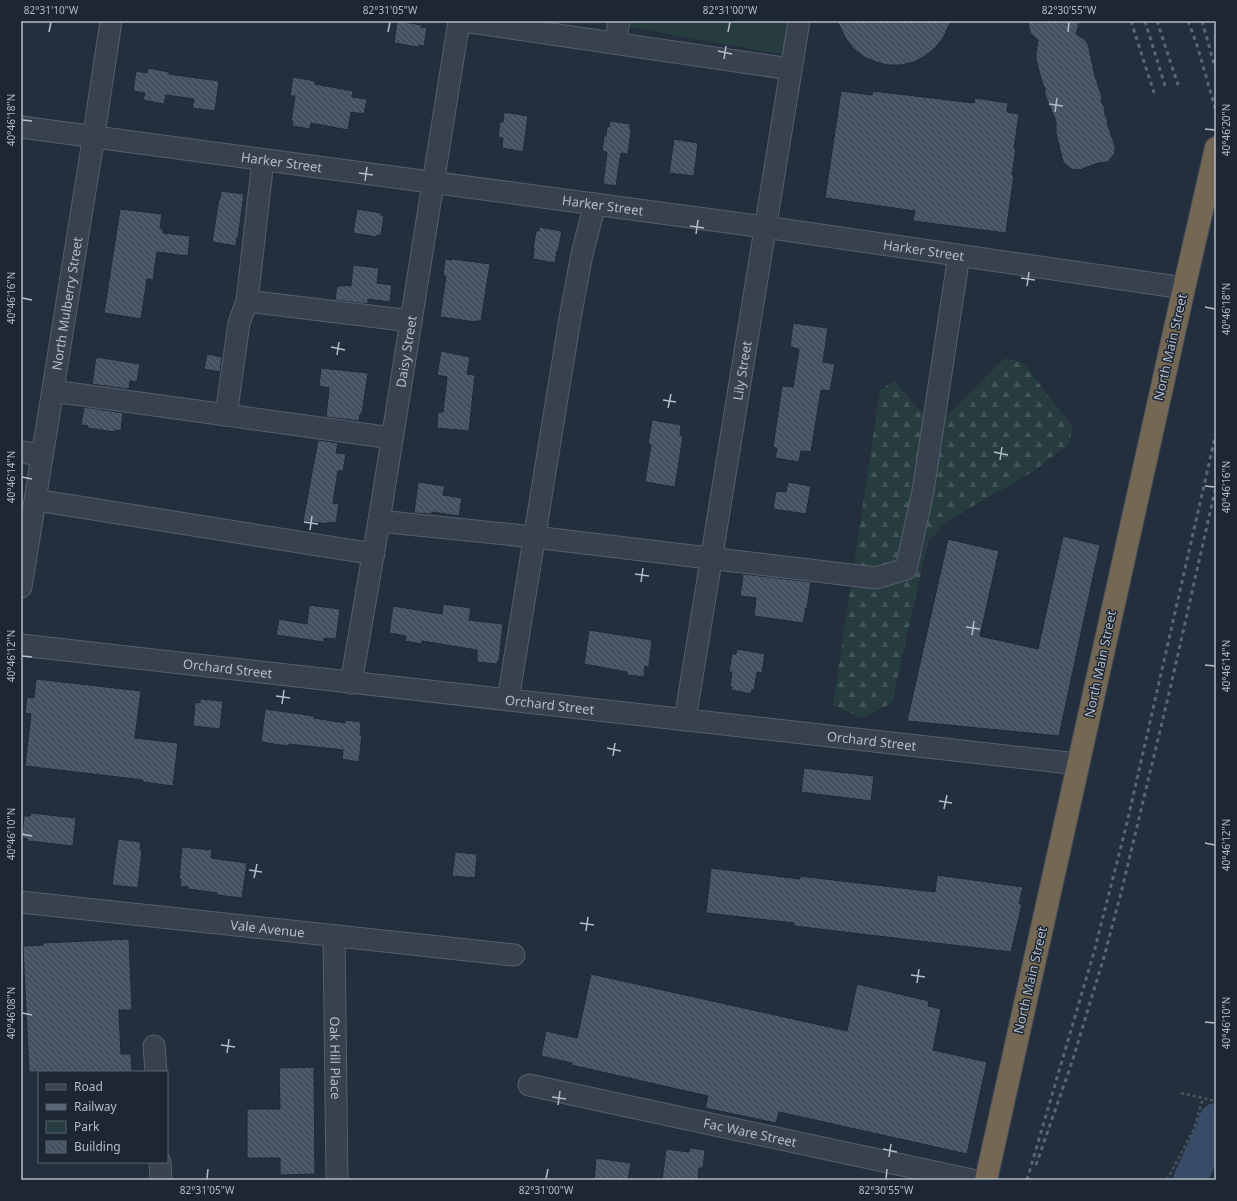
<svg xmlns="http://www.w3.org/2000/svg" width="1237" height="1201" font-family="'Noto Sans',sans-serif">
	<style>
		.green { fill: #263c3f }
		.forest { fill: url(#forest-firs) }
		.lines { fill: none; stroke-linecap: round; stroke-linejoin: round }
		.river { stroke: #394c67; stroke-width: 34 }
		.building { fill: url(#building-back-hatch); stroke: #1f2835 }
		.minor-casing { stroke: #565f6c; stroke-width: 23 }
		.highway-casing { stroke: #434c59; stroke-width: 24 }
		.path { stroke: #44595c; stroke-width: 2.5; stroke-dasharray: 3 3; stroke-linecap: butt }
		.minor { stroke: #38414e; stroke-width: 21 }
		.highway { stroke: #746855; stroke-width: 22 }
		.rail { stroke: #5a6575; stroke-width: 3; stroke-dasharray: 4 4; stroke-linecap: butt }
		.ticks { fill: none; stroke: #b4bcc9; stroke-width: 1.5 }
		.labels { text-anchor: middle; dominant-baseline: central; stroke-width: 3; stroke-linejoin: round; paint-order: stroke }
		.street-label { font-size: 13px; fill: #b4bcc9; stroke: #1d2633 }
		.neatline { fill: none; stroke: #b4bcc9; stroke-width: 1.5 }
		.ticks-label { font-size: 10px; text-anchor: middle; fill: #b4bcc9 }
	</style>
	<defs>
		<pattern id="forest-firs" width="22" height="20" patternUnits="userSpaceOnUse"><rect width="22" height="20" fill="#263c3f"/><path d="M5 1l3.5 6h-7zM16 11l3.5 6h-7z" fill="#435659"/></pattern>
		<pattern id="building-back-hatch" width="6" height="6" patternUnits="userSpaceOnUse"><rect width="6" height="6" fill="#455162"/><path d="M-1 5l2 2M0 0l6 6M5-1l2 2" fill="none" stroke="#5d6877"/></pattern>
	</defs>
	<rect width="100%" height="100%" fill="#242f3e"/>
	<path class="green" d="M 624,21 L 790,21 L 785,55 L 623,26 Z"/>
	<path class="forest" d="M 1005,358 L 1023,363 L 1072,426 L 1070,443 L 1034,471 L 947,521 L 928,542 L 892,703 L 862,718 L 833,705 L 880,390 L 894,381 L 926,417 L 942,421 Z"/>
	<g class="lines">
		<path class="river" d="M 1190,1180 L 1213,1129 L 1216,1120"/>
	</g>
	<path class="building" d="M 397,21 L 422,25 L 421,27 L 427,28 L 424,46 L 419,45 L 418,47 L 394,43 Z
		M 837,21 L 951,21 L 943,38 L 935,48 L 925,56 L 914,62 L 901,65 L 888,65 L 876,62 L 864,57 L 854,49 L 846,39 Z
		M 1028,21 L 1080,21 L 1076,34 L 1084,39 L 1088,44 L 1095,76 L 1102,97 L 1101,101 L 1104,107 L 1105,115 L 1107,118 L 1108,126 L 1115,146 L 1115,153 L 1108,162 L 1098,163 L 1079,170 L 1071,169 L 1063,162 L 1056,133 L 1056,121 L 1045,95 L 1045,88 L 1043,85 L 1036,60 L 1036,53 L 1038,40 L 1030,33 Z
		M 148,68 L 169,72 L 169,74 L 219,81 L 215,111 L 192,108 L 194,99 L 166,95 L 164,104 L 143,100 L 145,93 L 133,91 L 136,71 L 147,73 Z
		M 293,77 L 315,81 L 315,84 L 353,91 L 352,97 L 367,99 L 364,114 L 351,112 L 348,130 L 311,123 L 310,129 L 292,126 L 293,121 L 291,121 L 295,96 L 290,96 Z
		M 841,91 L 872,95 L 873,91 L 974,103 L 975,98 L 1008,103 L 1007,112 L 1019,114 L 1014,149 L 1016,149 L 1012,175 L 1014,175 L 1006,233 L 913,221 L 915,211 L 825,198 Z
		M 504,112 L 528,116 L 523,152 L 502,148 L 503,138 L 498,137 L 500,122 L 503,122 Z
		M 610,121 L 630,124 L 630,129 L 631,130 L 628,154 L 621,153 L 616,186 L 603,184 L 607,152 L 602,151 L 604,136 L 606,136 L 607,126 L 609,127 Z
		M 674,139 L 698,143 L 694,176 L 669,173 Z
		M 221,191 L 244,194 L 238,238 L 237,237 L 236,246 L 212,242 L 219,198 L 220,199 Z
		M 120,209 L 162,214 L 160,228 L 163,229 L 163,233 L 190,236 L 188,256 L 157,252 L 153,280 L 147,279 L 141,319 L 104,313 Z
		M 357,209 L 381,213 L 381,215 L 384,216 L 381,235 L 377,235 L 376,237 L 353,233 Z
		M 539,227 L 562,231 L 558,251 L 557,251 L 555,263 L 533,259 L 534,248 L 533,248 L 536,231 L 539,231 Z
		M 445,259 L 452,260 L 453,259 L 490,264 L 481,321 L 476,321 L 476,322 L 440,317 L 446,276 L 443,276 Z
		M 353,265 L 379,268 L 377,283 L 392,285 L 390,302 L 368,299 L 368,304 L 335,300 L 337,286 L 342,286 L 342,285 L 351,286 Z
		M 793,323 L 828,328 L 823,362 L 835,364 L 830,391 L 821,390 L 811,452 L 801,451 L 799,462 L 775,458 L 777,448 L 773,447 L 782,386 L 793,387 L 799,349 L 790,347 Z
		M 441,351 L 470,357 L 467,374 L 475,375 L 469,431 L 437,428 L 438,412 L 443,412 L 447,377 L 437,375 Z
		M 207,354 L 222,357 L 220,372 L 204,369 Z
		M 96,357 L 140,364 L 137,382 L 130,381 L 129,389 L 127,389 L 92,384 Z
		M 321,368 L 368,373 L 362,414 L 360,414 L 359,421 L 326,417 L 329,388 L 319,386 Z
		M 84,407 L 123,413 L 121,431 L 115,430 L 115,432 L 87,428 L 88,426 L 81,425 Z
		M 652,420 L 681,425 L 680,435 L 683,436 L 675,487 L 645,482 L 651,445 L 648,444 Z
		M 318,440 L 338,443 L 336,453 L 346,454 L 343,471 L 338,471 L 333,503 L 339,504 L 336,523 L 328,522 L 328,524 L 303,521 Z
		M 418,482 L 445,486 L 443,495 L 462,498 L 459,516 L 432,512 L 432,514 L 414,513 Z
		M 788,482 L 811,486 L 806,514 L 773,509 L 776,491 L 786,492 Z
		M 1063,536 L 1100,545 L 1059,736 L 907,721 L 948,539 L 999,551 L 980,636 L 1038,649 Z
		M 743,574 L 811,582 L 807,608 L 806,608 L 803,623 L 754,616 L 756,598 L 740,596 Z
		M 443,604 L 471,608 L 469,620 L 503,624 L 499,661 L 498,660 L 497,664 L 477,662 L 477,650 L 422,641 L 421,644 L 405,641 L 406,636 L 389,633 L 393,606 L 442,614 Z
		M 309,605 L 340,609 L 336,639 L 324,638 L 324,642 L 276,635 L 279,619 L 307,624 Z
		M 589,630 L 652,640 L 649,667 L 645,666 L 644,677 L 627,675 L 627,672 L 584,664 Z
		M 737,649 L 765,654 L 762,673 L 757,672 L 754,690 L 752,690 L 751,694 L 731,690 L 732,687 L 730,686 L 732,672 L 729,672 L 732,654 L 736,654 Z
		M 36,679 L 141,691 L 135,738 L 178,743 L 173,786 L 143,782 L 143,780 L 25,766 L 31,714 L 25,713 L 27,697 L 34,698 Z
		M 200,699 L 223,701 L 220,729 L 193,726 L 195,702 L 200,703 Z
		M 265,709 L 314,716 L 314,718 L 345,723 L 345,720 L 361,722 L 360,735 L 362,735 L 359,762 L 342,759 L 343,750 L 289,744 L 288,746 L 261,742 Z
		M 804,768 L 874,776 L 871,801 L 801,792 Z
		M 31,813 L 76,818 L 73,846 L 28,841 L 28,839 L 22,838 L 24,816 L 30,816 Z
		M 118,839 L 141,842 L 140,849 L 142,850 L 138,888 L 112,885 Z
		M 182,847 L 212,850 L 211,858 L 247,863 L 242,898 L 217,895 L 217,893 L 188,889 L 188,887 L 180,886 L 181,879 L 179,879 Z
		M 455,852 L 477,854 L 475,878 L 452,876 Z
		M 711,868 L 800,879 L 800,876 L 935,892 L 937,875 L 1023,887 L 1019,904 L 1022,904 L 1011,952 L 794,926 L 794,923 L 706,913 Z
		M 129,939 L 132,1010 L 119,1010 L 121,1054 L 131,1054 L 132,1072 L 29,1072 L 23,946 L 43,945 L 43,943 Z
		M 591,974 L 847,1031 L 857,984 L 929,1001 L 928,1006 L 941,1009 L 933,1050 L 987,1062 L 967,1154 L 779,1112 L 776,1123 L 705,1108 L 708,1096 L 571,1065 L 572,1063 L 541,1056 L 546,1031 L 577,1038 Z
		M 314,1067 L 315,1174 L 280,1175 L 280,1158 L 247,1158 L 247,1109 L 280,1109 L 279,1068 Z
		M 690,1148 L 705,1150 L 703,1168 L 699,1168 L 698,1180 L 662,1180 L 666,1149 L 689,1152 Z
		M 596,1158 L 631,1163 L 628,1180 L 594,1180 Z"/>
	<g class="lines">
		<g class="minor-casing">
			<g id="minor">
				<path d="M 463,21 L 791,69"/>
				<path d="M 615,43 L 619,21"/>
				<path id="s1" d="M 21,127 L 765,227 L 1184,288"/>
				<path d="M 247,301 L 263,160"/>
				<path d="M 53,391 L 392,438"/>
				<path d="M 226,415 L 239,323 L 247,301 L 411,321"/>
				<path d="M 21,452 L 42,455"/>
				<path d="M 36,500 L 374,554"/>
				<path d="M 379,521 L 534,537 L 876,578 L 906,569 L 923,491 L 959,255"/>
				<path id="s2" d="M 21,587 L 90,160 L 111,21"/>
				<path id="s3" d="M 21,645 L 1078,764"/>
				<path id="s4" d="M 351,683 L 379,521 L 459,21"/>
				<path d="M 508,700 L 570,318 L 582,254 L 595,204"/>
				<path id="s5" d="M 685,720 L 799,21"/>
				<path id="s6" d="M 21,902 L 514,955"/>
				<path id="s7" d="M 334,936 L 337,1180"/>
				<path d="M 154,1046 L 156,1072"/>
				<path id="s8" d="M 529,1085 L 972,1180"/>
				<path d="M 160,1162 L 161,1180"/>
			</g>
		</g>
		<g class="highway-casing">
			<path id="highway" d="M 986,1180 L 1184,288 L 1216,148"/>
		</g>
		<path class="path" d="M 1181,1093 L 1216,1101
			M 1167,1180 L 1194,1129 L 1203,1098"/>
		<use href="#minor" class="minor"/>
		<use href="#highway" class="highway"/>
		<path class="rail" d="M 1131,21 L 1154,93
			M 1145,21 L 1166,89
			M 1157,21 L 1178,85
			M 1188,21 L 1197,45 L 1216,111
			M 1202,21 L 1216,71
			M 1036,1165 L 1072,1062 L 1104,957 L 1121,893 L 1171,685 L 1216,486
			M 1027,1180 L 1094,952 L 1126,827 L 1216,433"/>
	</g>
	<path class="ticks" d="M 49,32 L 51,22M 388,32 L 390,22M 728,32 L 730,22M 1068,32 L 1069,22M 718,51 L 732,54M 724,59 L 726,46M 1049,104 L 1063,106M 1055,112 L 1057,98M 22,120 L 32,121M 1205,129 L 1215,130M 359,173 L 373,175M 365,181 L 367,167M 690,226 L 704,228M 696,234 L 698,220M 1021,278 L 1035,280M 1027,286 L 1029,272M 22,298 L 32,300M 1205,307 L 1215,309M 331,347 L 345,350M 337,355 L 339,342M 663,400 L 676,402M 668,408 L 671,394M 994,452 L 1008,455M 1000,460 L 1002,447M 22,477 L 32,479M 1205,486 L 1215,487M 304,522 L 318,524M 310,530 L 312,516M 635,574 L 649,576M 641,582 L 643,568M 966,627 L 980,629M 972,635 L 974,621M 22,656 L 32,657M 1205,665 L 1215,666M 276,696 L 290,698M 282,704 L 284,690M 607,748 L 621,751M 613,756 L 615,743M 939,801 L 952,803M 944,809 L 947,795M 22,834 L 32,836M 1205,843 L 1215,845M 249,870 L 262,872M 254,878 L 257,864M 580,923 L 594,925M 586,931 L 588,917M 911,975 L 925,977M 917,983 L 919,969M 22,1013 L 32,1015M 1205,1022 L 1215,1023M 221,1045 L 235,1047M 227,1053 L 229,1039M 552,1097 L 566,1099M 558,1105 L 560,1091M 883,1149 L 897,1152M 889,1157 L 891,1144M 207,1179 L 208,1169M 546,1179 L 548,1169M 886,1179 L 887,1169"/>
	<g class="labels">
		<g class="street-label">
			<text stroke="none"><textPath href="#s1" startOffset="263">Harker Street</textPath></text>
			<text stroke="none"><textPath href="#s1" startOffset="587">Harker Street</textPath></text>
			<text stroke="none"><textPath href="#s1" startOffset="911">Harker Street</textPath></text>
			<text stroke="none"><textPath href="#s2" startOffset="287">North Mulberry Street</textPath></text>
			<text transform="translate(1170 347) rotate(-77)">North Main Street</text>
			<text stroke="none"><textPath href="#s4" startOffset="336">Daisy Street</textPath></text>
			<text stroke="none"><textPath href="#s5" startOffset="354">Lily Street</textPath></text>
			<text transform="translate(1100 664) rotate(-78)">North Main Street</text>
			<text stroke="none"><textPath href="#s3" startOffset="208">Orchard Street</textPath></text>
			<text stroke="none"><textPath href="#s3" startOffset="532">Orchard Street</textPath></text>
			<text stroke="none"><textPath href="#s3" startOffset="856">Orchard Street</textPath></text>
			<text stroke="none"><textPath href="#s6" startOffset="248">Vale Avenue</textPath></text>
			<text transform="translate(1030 980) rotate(-77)">North Main Street</text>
			<text stroke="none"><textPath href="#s7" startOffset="122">Oak Hill Place</textPath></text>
			<text stroke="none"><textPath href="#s8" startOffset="226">Fac Ware Street</textPath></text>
		</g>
	</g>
	<rect width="1237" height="1201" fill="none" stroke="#1d2633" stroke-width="44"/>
	<rect x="38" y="1071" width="130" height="92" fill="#1d2633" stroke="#59626f"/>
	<rect x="46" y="1084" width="20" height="6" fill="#38414e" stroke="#59626f"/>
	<text x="74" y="1091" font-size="12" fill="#b4bcc9">Road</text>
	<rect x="46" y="1104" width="20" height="6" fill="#5a6575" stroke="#59626f"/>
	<text x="74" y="1111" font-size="12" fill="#b4bcc9">Railway</text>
	<rect x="46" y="1121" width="20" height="12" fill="#263c3f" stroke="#59626f"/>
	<text x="74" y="1131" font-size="12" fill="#b4bcc9">Park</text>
	<rect x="46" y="1141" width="20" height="12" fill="url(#building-back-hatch)" stroke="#59626f"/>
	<text x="74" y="1151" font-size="12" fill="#b4bcc9">Building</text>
	<rect x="22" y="22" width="1193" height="1157" class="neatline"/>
	<g class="ticks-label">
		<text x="51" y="14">82°31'10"W</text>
		<text x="390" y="14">82°31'05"W</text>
		<text x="730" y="14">82°31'00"W</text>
		<text x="1069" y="14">82°30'55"W</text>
		<text transform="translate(11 120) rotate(-90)" y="4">40°46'18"N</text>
		<text transform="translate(1226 130) rotate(-90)" y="4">40°46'20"N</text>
		<text transform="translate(11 298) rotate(-90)" y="4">40°46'16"N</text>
		<text transform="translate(1226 309) rotate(-90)" y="4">40°46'18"N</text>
		<text transform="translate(11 477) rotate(-90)" y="4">40°46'14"N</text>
		<text transform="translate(1226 487) rotate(-90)" y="4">40°46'16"N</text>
		<text transform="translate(11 656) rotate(-90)" y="4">40°46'12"N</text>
		<text transform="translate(1226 666) rotate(-90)" y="4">40°46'14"N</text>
		<text transform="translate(11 834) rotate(-90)" y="4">40°46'10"N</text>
		<text transform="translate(1226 845) rotate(-90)" y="4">40°46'12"N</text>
		<text transform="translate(11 1013) rotate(-90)" y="4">40°46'08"N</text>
		<text transform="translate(1226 1023) rotate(-90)" y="4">40°46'10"N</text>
		<text x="207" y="1194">82°31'05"W</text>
		<text x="546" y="1194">82°31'00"W</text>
		<text x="886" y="1194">82°30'55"W</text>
	</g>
</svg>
